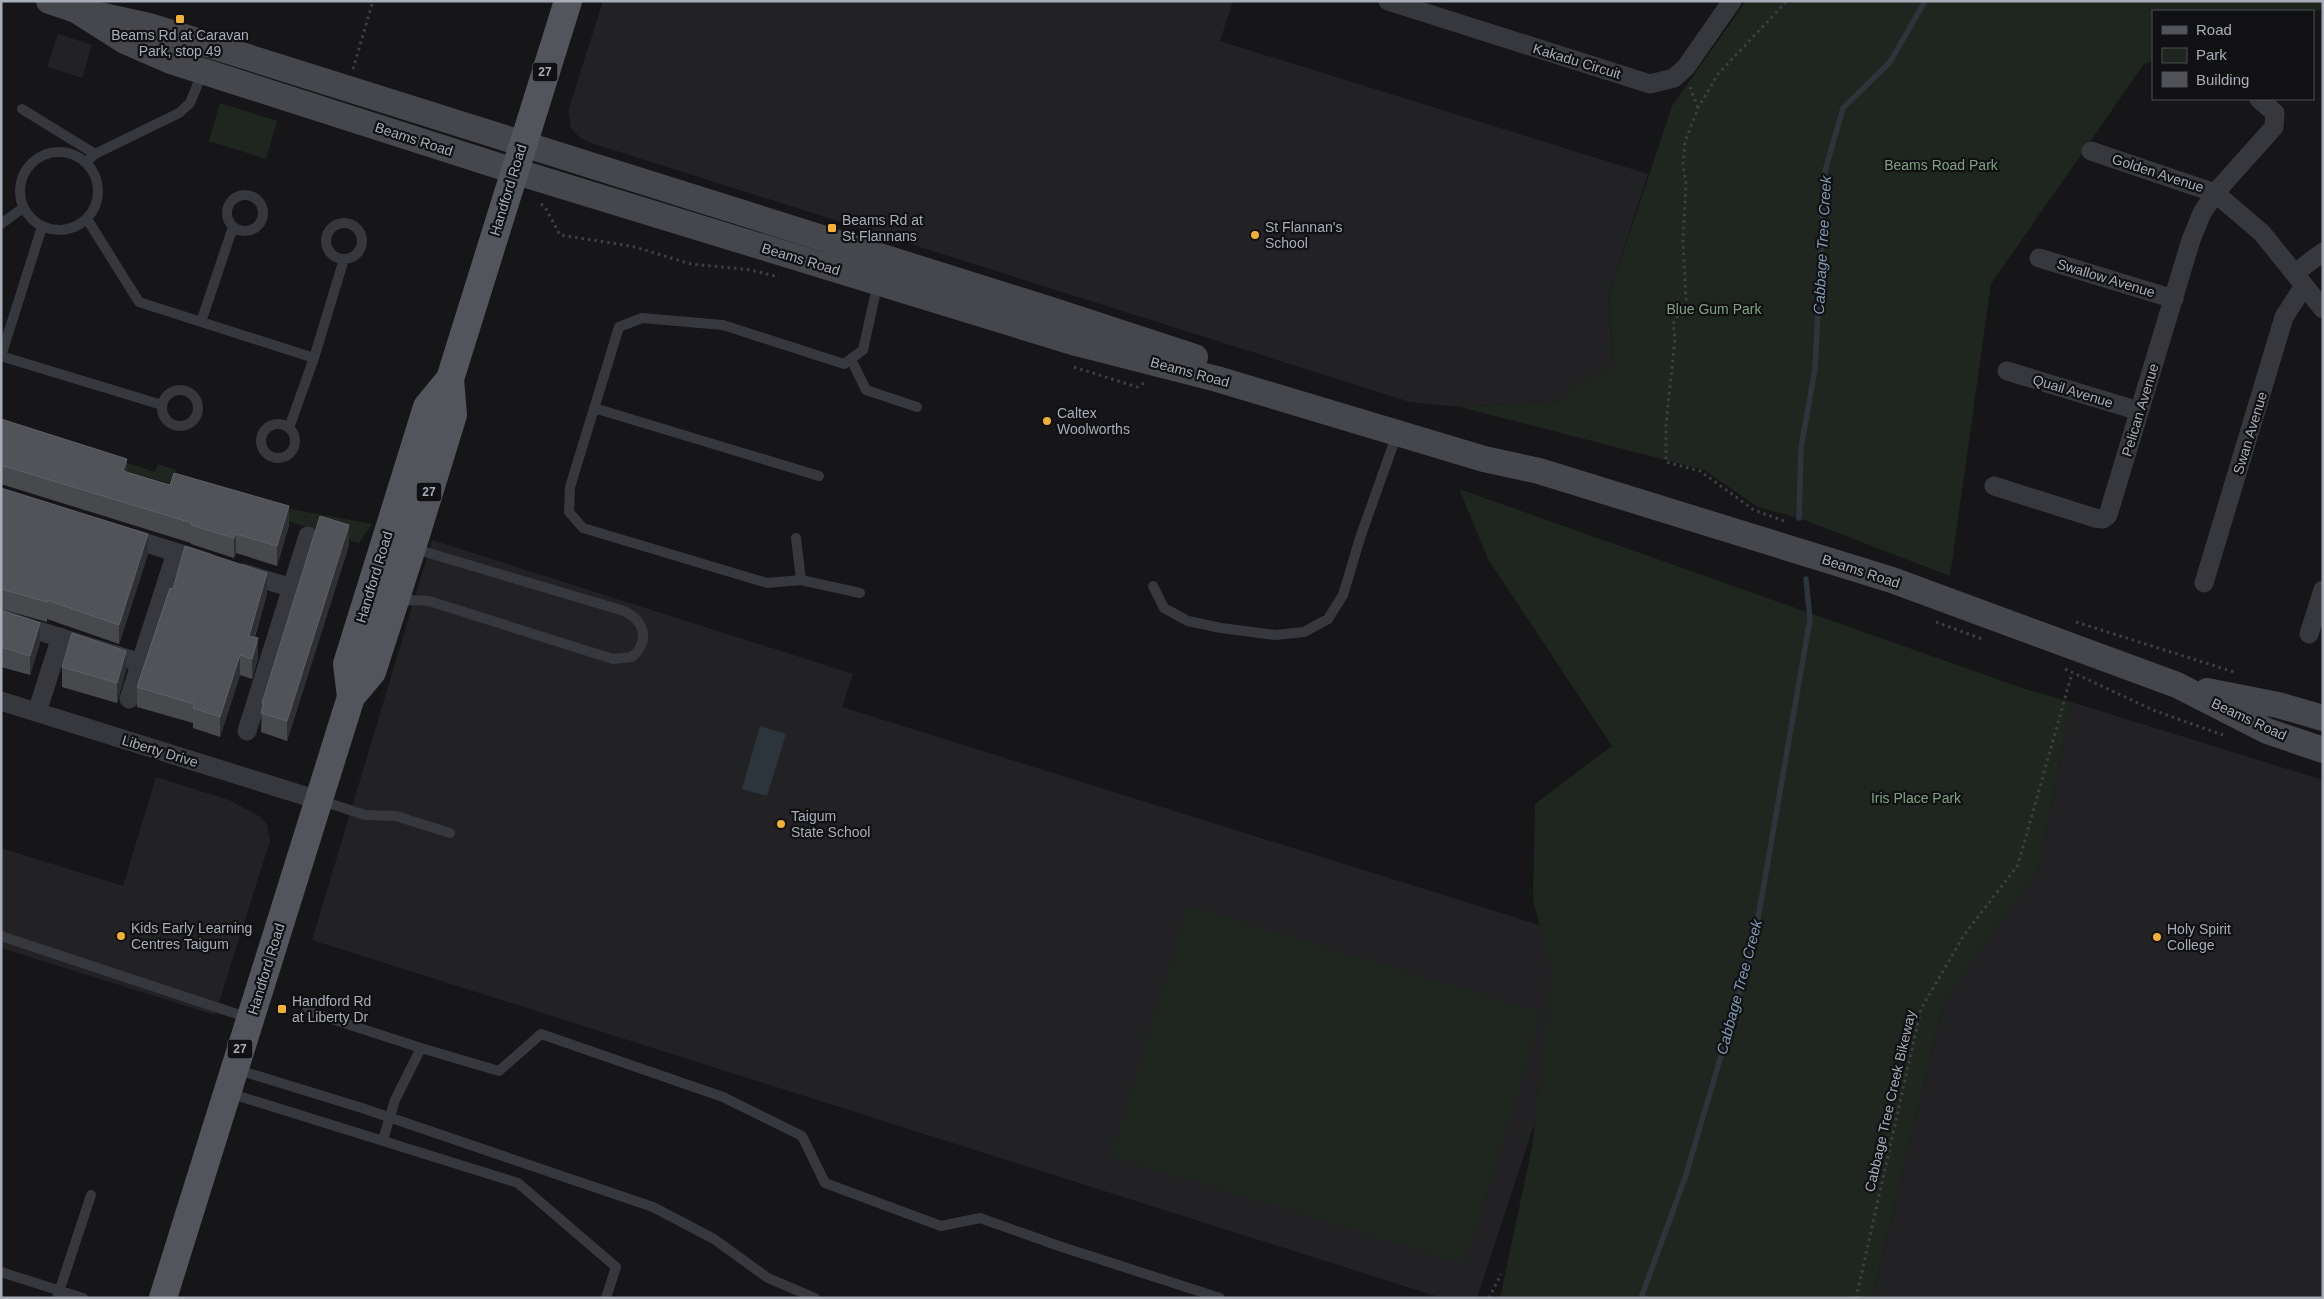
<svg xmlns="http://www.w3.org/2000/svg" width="2324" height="1299" font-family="Arial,sans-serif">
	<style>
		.built { fill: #222225 }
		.green { fill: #1e261f }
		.water { fill: #2c353c }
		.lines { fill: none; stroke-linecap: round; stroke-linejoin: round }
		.stream { stroke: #2c353c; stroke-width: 5.5 }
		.path { stroke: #3d3f44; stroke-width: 3; stroke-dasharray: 2.5 4; stroke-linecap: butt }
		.lane { stroke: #37383d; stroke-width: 10 }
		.street { stroke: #37383d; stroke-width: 19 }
		.secondary { stroke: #45474d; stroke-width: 26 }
		.primary { stroke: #53555c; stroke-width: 28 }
		.wall { fill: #47494d }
		.shaded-wall { fill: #2f3033 }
		.building { fill: #525359; stroke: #5f6168 }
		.poi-dot { fill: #f2b134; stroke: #111113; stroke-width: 2 }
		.labels { text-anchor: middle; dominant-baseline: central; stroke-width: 4.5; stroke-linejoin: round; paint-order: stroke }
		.shield { fill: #111113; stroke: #7b7e86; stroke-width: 1 }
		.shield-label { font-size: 12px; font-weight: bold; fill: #a8adb8 }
		.poi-label { font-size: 14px; fill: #a8adb8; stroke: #111113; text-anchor: start }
		.street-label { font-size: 14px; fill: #a8adb8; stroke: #111113 }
		.park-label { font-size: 14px; fill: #7fa381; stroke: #111113 }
		.water-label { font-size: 15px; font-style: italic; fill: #7f9bb3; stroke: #111113 }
	</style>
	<rect width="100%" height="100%" fill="#161618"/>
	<path class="built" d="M 603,1 L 1233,1 L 1220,41 L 1648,174 L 1609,295 L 1616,398 L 1460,407 L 1410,402 L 588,142 L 578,136 L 571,128 L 568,111 Z
		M 58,34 L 92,45 L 82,78 L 47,67 Z
		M 432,540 L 853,674 L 842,707 L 1594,942 L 1477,1298 L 1442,1298 L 312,940 Z
		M 2071,702 L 2323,780 L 2323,1298 L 1872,1298 L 1943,1005 L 2039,868 Z
		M 156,777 L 229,800 L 261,817 L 267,825 L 270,841 L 215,1015 L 1,948 L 1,848 L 123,886 Z"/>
	<path class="green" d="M 1746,1 L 2323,1 L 2323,9 L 2313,12 L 2153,11 L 2153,61 L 2144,64 L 1991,284 L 1950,576 L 1799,518 L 1758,507 L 1704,470 L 1460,407 L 1564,401 L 1568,390 L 1614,365 L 1609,295 L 1672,106 Z
		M 220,103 L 277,121 L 266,159 L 209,141 Z
		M 1,421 L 155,472 L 158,464 L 176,470 L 169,483 L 84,460 Z
		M 1459,489 L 2028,690 L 2071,702 L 2039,868 L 1943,1005 L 1872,1298 L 1500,1298 L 1532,1147 L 1552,971 L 1533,900 L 1535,804 L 1612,746 L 1488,559 Z
		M 188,490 L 372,524 L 359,543 Z
		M 1188,906 L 1542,1013 L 1465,1264 L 1112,1156 Z"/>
	<path class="water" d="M 760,726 L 786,734 L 767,796 L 742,789 Z"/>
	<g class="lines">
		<path class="stream" d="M 1799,518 L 1801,448 L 1815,369 L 1825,171 L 1843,108 L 1890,62 L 1925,1
			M 1641,1298 L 1685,1178 L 1753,947 L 1810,619 L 1806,579"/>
		<path class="path" d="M 353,69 L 373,1
			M 1690,87 L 1698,108
			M 541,204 L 545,207 L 560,235 L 631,246 L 691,264 L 751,270 L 779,277
			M 1074,367 L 1137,387 L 1144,383
			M 1784,521 L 1754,510 L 1700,471 L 1666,462 L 1666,425 L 1675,338 L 1673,324 L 1686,300 L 1683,241 L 1686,183 L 1683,164 L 1685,142 L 1698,108 L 1718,74 L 1787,1
			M 1936,622 L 1982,639
			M 2076,622 L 2234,672
			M 2065,669 L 2153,710 L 2223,735
			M 1489,1298 L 1501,1274
			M 1856,1298 L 1921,1009 L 1964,935 L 2018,865 L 2072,673"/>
		<path class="lane" d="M 22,109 L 95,154
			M20 191a39 39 0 1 1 78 0a39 39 0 1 1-78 0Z
			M 86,162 L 95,154 L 179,113 L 190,103 L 203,71
			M227 213a18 18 0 1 1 36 0a18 18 0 1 1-36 0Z
			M 87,219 L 139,302 L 314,358 L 344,259
			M326 241a18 18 0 1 1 36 0a18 18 0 1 1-36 0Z
			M 1,224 L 23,208
			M 201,322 L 233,227
			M 1,356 L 162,405
			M 1,356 L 42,227
			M 851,359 L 866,390 L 917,407
			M162 408a18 18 0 1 1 36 0a18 18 0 1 1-36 0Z
			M 594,408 L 819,476
			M261 441a17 17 0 1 1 34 0a17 17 0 1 1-34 0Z
			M 289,428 L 314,358
			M 796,538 L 801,580
			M 1153,586 L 1164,608 L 1188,621 L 1221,628 L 1275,635 L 1304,632 L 1328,619 L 1343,595 L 1361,535 L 1397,434
			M 860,593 L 801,580 L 767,583 L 583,528 L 569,512 L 570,487 L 619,327 L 642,318 L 723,325 L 844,364 L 863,350 L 878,282
			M 397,603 L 411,600 L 429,601 L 613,659 L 632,657 C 650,641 645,621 624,611 L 412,548
			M 319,800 L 365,815 L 396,816 L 450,833
			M 1,936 L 249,1018
			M 307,1011 L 421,1048
			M 235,1069 L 362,1108 L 653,1207 L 714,1239 L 768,1278 L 815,1298
			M 229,1093 L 518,1183 L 616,1267 L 606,1298
			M 383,1140 L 395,1100 L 421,1048 L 499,1071 L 541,1034 L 723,1097 L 802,1136 L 825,1183 L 941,1226 L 980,1218 L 1059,1246 L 1220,1298
			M 1,1272 L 83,1298
			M 57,1298 L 91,1195"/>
		<path class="street" d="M 1388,1 L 1650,84 L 1674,78 L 1686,67 L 1732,1
			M 2091,151 L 2215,193 L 2262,233 L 2323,309
			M 2039,258 L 2174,299
			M 2295,273 L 2323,252
			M 2007,371 L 2139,411
			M 1994,486 L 2095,518 L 2103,519 L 2108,515 L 2191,240 L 2202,213 L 2215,193 L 2274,127 L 2275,113 L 2259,99
			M 124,536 L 207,562
			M 243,573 L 292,588
			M 2204,583 L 2284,317 L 2304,286
			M 1,619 L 141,663
			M 2309,634 L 2323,590
			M 129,699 L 176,553
			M 1,701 L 318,800
			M 37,712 L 61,637
			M 247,731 L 308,536"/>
		<path class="secondary" d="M 49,1 L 76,10 L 149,26 L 1051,310 L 1195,357
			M 76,10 L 125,41 L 171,61 L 514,171 L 1076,343 L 1217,379 L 1484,459 L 1539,471 L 1892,580 L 2177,685 L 2267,731 L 2323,750
			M 2207,691 L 2278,705 L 2323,718"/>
		<path class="primary" d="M 351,697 L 347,664 L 427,407 L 450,379
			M 163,1298 L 351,697 L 372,672 L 412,548 L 453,415 L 450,379 L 568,1"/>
	</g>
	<path class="wall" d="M 1,419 L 127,472 L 289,525 L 277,566 L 236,553 L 234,558 L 191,544 L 191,543 L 4,485 L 1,485 Z
		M 1,488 L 148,554 L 119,644 L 47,619 L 47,622 L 1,609 Z
		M 349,545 L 287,741 L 261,732 L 262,703 Z
		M 173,589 L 267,593 L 255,637 L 258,658 L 252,679 L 240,675 L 220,737 L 193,728 L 193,723 L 137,707 L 137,687 Z
		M 1,610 L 40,643 L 30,675 L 1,667 Z
		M 62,667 L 126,670 L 117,703 L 62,687 Z"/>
	<path class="shaded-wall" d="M 127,459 L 127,479 L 123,471 Z
		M 289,506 L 289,525 L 277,566 L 277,546 Z
		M 349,525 L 349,545 L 287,741 L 287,721 Z
		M 148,534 L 148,554 L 119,644 L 119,625 Z
		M 236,534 L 236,553 L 234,558 L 234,538 Z
		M 267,573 L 267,593 L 249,655 L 249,636 Z
		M 40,623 L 40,643 L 30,675 L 30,656 Z
		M 258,638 L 258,658 L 252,679 L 252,659 Z
		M 126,651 L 126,670 L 117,703 L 117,683 Z
		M 240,655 L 240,675 L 220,737 L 220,717 Z"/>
	<path class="building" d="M 1,419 L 127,459 L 123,471 L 170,485 L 174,473 L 289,506 L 277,546 L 236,534 L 234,538 L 191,525 L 192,523 L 4,466 L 1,466 Z
		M 1,488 L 148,534 L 119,625 L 47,600 L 47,602 L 1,589 Z
		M 320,516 L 349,525 L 287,721 L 261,713 L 264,703 L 262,703 Z
		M 185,546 L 267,573 L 249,636 L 258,638 L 252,659 L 240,655 L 220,717 L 193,708 L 194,704 L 137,687 L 170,588 L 173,589 Z
		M 1,610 L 40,623 L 30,656 L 1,647 Z
		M 72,633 L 126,651 L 117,683 L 62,667 Z"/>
	<g class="poi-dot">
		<rect x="175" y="14" width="10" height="10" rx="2.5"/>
		<rect x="827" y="223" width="10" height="10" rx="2.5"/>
		<circle cx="1255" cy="235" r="5"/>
		<circle cx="1047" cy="421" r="5"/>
		<circle cx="781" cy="824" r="5"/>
		<circle cx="121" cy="936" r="5"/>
		<circle cx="2157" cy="937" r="5"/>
		<rect x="277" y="1004" width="10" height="10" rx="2.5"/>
	</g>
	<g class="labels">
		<g class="shield">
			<rect x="532.5" y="62.5" width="25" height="19" rx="4"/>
			<rect x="416.5" y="482.5" width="25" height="19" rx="4"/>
			<rect x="227.5" y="1039.5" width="25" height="19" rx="4"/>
		</g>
		<g class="shield-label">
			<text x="545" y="72">27</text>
			<text x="429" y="492">27</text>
			<text x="240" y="1049">27</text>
		</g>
		<g class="poi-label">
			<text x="180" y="35" text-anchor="middle">Beams Rd at Caravan<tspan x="180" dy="16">Park, stop 49</tspan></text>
			<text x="842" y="220">Beams Rd at<tspan x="842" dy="16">St Flannans</tspan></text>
			<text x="1265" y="227">St Flannan's<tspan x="1265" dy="16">School</tspan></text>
			<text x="1057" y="413">Caltex<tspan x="1057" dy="16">Woolworths</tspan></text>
			<text x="791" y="816">Taigum<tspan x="791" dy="16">State School</tspan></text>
			<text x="131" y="928">Kids Early Learning<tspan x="131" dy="16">Centres Taigum</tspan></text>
			<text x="2167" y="929">Holy Spirit<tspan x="2167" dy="16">College</tspan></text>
			<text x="292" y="1001">Handford Rd<tspan x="292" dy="16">at Liberty Dr</tspan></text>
		</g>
		<g class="street-label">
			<text transform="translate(1577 61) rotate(17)">Kakadu Circuit</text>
			<text transform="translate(414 139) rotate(18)">Beams Road</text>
			<text transform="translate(2158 173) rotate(18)">Golden Avenue</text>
			<text transform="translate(508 190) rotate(-73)">Handford Road</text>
			<text transform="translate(801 259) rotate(17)">Beams Road</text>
			<text transform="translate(2106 278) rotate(17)">Swallow Avenue</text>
			<text transform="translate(1190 372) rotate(15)">Beams Road</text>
			<text transform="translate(2073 391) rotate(17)">Quail Avenue</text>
			<text transform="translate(2140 410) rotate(-73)">Pelican Avenue</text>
			<text transform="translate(2250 433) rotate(-73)">Swan Avenue</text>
			<text transform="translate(1861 571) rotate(18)">Beams Road</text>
			<text transform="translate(374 577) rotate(-73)">Handford Road</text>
			<text transform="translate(2249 719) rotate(25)">Beams Road</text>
			<text transform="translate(160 751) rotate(17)">Liberty Drive</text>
			<text transform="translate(266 969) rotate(-73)">Handford Road</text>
			<text transform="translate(1890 1101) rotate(-77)">Cabbage Tree Creek Bikeway</text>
		</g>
		<g class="park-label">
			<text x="1941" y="165">Beams Road Park</text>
			<text x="1714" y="309">Blue Gum Park</text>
			<text x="1916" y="798">Iris Place Park</text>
		</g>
		<g class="water-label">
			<text transform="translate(1822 245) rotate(-87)">Cabbage Tree Creek</text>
			<text transform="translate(1739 987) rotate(-75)">Cabbage Tree Creek</text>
		</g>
	</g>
	<rect width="2324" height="1299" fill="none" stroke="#a8adb8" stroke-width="5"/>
	<rect x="2152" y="10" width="162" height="90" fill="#111113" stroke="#4d4f55"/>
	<rect x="2162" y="26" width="25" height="8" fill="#53555c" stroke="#4d4f55"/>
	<text x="2196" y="35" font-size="15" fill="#a8adb8">Road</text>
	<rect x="2162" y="48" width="25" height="15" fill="#1e261f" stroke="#4d4f55"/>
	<text x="2196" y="60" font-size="15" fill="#a8adb8">Park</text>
	<rect x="2162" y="72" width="25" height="15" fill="#525359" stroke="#4d4f55"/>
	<text x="2196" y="85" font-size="15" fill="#a8adb8">Building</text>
</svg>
